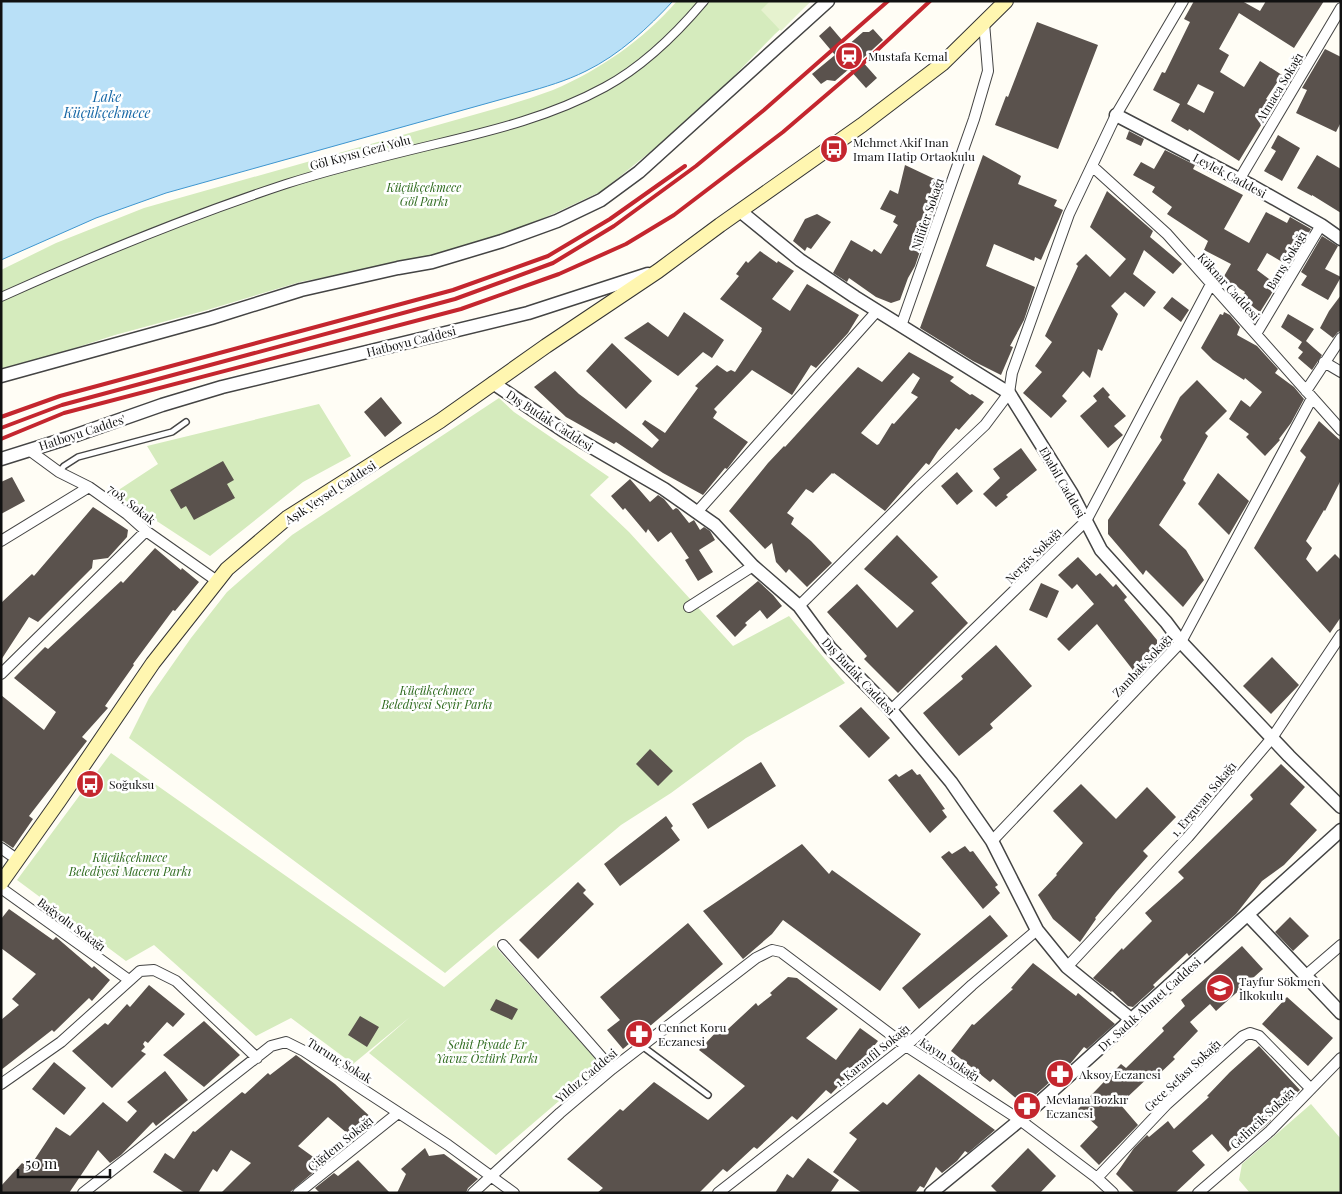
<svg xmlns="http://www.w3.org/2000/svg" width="1342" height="1194" font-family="'Playfair Display',serif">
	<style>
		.green { fill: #d5ebbd }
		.pitch { fill: #e6f2cf }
		.water { fill: #b9e0f7; stroke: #3f96cf }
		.building { fill: #5a524d; fill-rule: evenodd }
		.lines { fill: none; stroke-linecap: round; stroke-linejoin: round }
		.service-casing { stroke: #444; stroke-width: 8 }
		.pedestrian-casing { stroke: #444; stroke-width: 10 }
		.minor-casing { stroke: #444; stroke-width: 12 }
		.tertiary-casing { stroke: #444; stroke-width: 15 }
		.secondary-casing { stroke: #333; stroke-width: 16 }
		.service { stroke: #fff; stroke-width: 5 }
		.pedestrian { stroke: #fff; stroke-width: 8 }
		.minor { stroke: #fff; stroke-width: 10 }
		.tertiary { stroke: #fff; stroke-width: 12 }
		.secondary { stroke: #fff6b0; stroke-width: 14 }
		.rail { stroke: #c4262e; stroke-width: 4 }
		.labels { text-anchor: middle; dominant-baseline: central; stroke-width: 5; stroke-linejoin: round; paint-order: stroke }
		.poi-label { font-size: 12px; fill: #111; stroke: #fff; text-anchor: start }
		.street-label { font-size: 12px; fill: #111; stroke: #fff }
		.park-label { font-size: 12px; font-style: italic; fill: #2f6b1f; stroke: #fff }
		.water-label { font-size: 14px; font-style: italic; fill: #1768a6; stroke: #fff }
	</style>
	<rect width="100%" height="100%" fill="#fffdf5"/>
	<path class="green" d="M 677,1 L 811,1 L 775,34 L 698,113 L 602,191 L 553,214 L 503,235 L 429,257 L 300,282 L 207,310 L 115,335 L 1,372 L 1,270 L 56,243 L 144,208 L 505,106 C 521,101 537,96 553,90 C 600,70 643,40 677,1 Z
		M 499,398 L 514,412 L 609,477 L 590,495 L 629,532 L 733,646 L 789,616 L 845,683 L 746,738 L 671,793 L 621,825 L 445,973 L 129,738 L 149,698 L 191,638 L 227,592 L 292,535 Z
		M 319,404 L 351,456 L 303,482 L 210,556 L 114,493 L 158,464 L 147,446 Z
		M 111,753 L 444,987 L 494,945 L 601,1065 L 496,1155 L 369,1053 L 410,1017 L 353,1064 L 291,1018 L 256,1036 L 154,945 L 126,961 L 17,880 Z
		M 1311,1104 L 1341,1139 L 1341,1189 L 1337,1193 L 1250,1193 L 1239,1180 L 1242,1164 Z"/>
	<path class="pitch" d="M 770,1 L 811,1 L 781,31 L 761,10 Z"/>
	<path class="water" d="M 1,1 L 673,1 C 648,28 619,55 586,71 C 566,81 545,87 524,93 L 166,193 L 96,218 L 1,260 Z"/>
	<path class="building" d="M 1194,1 L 1242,1 L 1260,11 L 1266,1 L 1324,1 L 1294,48 L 1239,13 L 1219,49 L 1229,55 L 1220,72 L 1244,87 L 1260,61 L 1282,75 L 1266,99 L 1274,104 L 1239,161 L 1189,129 L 1188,131 L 1171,121 L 1180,104 L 1153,90 L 1162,72 L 1165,73 L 1190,22 L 1184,19 ZM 1198,84 L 1214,92 L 1204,113 L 1187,104 Z
		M 1037,22 L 1098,45 L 1058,149 L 995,125 L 1006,96 L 1008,97 Z
		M 830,26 L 847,46 L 863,32 L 869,32 L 873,29 L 883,40 L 861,60 L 877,78 L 866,88 L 849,69 L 835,81 L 827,80 L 821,84 L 812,74 L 835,55 L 819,36 Z
		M 1325,49 L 1341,57 L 1341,122 L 1336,132 L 1296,113 L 1307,90 L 1302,88 Z
		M 1129,131 L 1144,139 L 1141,146 L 1126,139 Z
		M 1278,135 L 1300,148 L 1282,181 L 1264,171 L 1276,151 L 1271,148 Z
		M 1165,150 L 1195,165 L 1193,169 L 1243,195 L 1224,229 L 1249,243 L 1266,212 L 1287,223 L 1290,217 L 1311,229 L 1289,266 L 1267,253 L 1257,270 L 1277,285 L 1260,312 L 1241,298 L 1245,292 L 1223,278 L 1231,264 L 1204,250 L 1208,241 L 1167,214 L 1172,207 L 1152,192 L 1155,187 L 1133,175 L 1141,162 L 1154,169 Z
		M 983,155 L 1021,176 L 1018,184 L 1057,200 L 1054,206 L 1063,210 L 1041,260 L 1035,257 L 1034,261 L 994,244 L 986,266 L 1035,287 L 1024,320 L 1010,346 L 1013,347 L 1001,375 L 973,361 L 920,328 Z
		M 1317,155 L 1341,169 L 1341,213 L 1312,195 L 1312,196 L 1297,188 Z
		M 905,165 L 943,183 L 915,266 L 908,278 L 900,300 L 891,303 L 876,297 L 849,278 L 847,282 L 833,273 L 851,240 L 872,252 L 874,249 L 881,254 L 898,225 L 893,222 L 896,216 L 880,209 L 890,190 L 898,194 Z
		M 1107,191 L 1153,231 L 1150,237 L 1182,264 L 1173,274 L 1144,250 L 1133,274 L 1156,292 L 1144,307 L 1125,292 L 1111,306 L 1118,314 L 1102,351 L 1098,349 L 1090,378 L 1083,371 L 1062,396 L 1067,401 L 1051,418 L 1023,393 L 1042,372 L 1035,366 L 1052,342 L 1045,336 L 1078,266 L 1076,264 L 1086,254 L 1110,277 L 1126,259 L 1090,227 Z
		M 817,214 L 831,222 L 811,249 L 807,247 L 805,251 L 793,241 L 805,219 Z
		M 1322,236 L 1338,246 L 1325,269 L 1341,277 L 1328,300 L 1301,285 L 1307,276 L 1301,272 Z
		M 760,251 L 777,263 L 778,261 L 794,271 L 772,299 L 790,311 L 807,284 L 859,315 L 848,333 L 816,368 L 811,365 L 792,395 L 752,370 L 714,409 L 717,412 L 713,418 L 748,442 L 737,456 L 727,469 L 725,468 L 703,495 L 663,473 L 616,442 L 614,444 L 566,417 L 534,387 L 555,371 L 579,394 L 652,448 L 659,440 L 642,424 L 645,420 L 665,433 L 698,388 L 695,386 L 717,365 L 727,372 L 731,370 L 735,372 L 762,331 L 761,330 L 762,328 L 720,299 L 739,276 L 736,274 L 746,261 L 748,263 Z
		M 1341,295 L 1341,331 L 1338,332 L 1333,338 L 1320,328 L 1329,311 Z
		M 1172,297 L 1189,310 L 1181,322 L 1163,308 Z
		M 684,312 L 724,340 L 712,358 L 703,352 L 678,376 L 624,338 L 648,322 L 668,337 Z
		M 1224,312 L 1230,315 L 1240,327 L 1237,335 L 1257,346 L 1278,369 L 1275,373 L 1294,387 L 1304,399 L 1291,423 L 1279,439 L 1280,440 L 1265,456 L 1246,437 L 1249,434 L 1229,419 L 1241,400 L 1250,407 L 1262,392 L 1245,378 L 1244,380 L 1213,360 L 1201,348 L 1220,314 L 1223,315 Z
		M 1288,314 L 1314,329 L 1306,341 L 1322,355 L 1312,370 L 1298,358 L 1303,352 L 1298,348 L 1302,342 L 1281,327 Z
		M 612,343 L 652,381 L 626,409 L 586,371 Z
		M 909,352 L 954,377 L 950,381 L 970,395 L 972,394 L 984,402 L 959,430 L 956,428 L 938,451 L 929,465 L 926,463 L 885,511 L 834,473 L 833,474 L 832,473 L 813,493 L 806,489 L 787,513 L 794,518 L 791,524 L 811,541 L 832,563 L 807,587 L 789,569 L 786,573 L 776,562 L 772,543 L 765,549 L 729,511 L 768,463 L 784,446 L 785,447 L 858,367 L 882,382 ZM 913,373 L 920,378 L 911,393 L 918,397 L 894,424 L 892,423 L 879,444 L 877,445 L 861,433 Z
		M 1197,380 L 1227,411 L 1205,433 L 1208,436 L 1183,480 L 1186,483 L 1159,525 L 1186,550 L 1204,580 L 1183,607 L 1146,570 L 1143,575 L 1108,534 L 1108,520 L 1162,440 L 1160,437 L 1180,397 Z
		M 1103,387 L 1110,395 L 1108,397 L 1126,416 L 1114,426 L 1123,435 L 1108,448 L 1080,416 L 1097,401 L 1093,396 Z
		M 381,397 L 402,423 L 385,437 L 364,412 Z
		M 1319,421 L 1341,441 L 1341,480 L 1325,511 L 1324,510 L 1306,541 L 1312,548 L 1306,559 L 1317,572 L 1335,554 L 1341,560 L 1341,617 L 1330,633 L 1254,548 L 1306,457 L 1300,451 Z
		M 1021,448 L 1037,470 L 1006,495 L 1008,497 L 996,507 L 983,494 L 1000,478 L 993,469 Z
		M 223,461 L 234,480 L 227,484 L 235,498 L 194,520 L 186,506 L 181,509 L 170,490 Z
		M 957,472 L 973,491 L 957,505 L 941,486 Z
		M 1218,473 L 1249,501 L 1229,535 L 1198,504 Z
		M 12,477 L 25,501 L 1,514 L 1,482 Z
		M 630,479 L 650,502 L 658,495 L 664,499 L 673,510 L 676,508 L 678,509 L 689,523 L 694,520 L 700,530 L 704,527 L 710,531 L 715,540 L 699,550 L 713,572 L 698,581 L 685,560 L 689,558 L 671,532 L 658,542 L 648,529 L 646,533 L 625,508 L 623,510 L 611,496 Z
		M 93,507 L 128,530 L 127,537 L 108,558 L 93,560 L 92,568 L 38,622 L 29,617 L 1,660 L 1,603 L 32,574 L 34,576 Z
		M 897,535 L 938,577 L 931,583 L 968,623 L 898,693 L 864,659 L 867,656 L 827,612 L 857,584 L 897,628 L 914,611 L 864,569 Z
		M 155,548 L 181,570 L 182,568 L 199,582 L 175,611 L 173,610 L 133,664 L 134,665 L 105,706 L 108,708 L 82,737 L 87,741 L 29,816 L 33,819 L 13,848 L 1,840 L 1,695 L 44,730 L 56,712 L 14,678 L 45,647 L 48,649 L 121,581 L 123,583 Z
		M 1078,557 L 1096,576 L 1100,573 L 1113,587 L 1116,584 L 1127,597 L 1124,600 L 1157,640 L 1157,653 L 1136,674 L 1097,624 L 1069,651 L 1057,639 L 1094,604 L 1077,584 L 1072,589 L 1058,575 Z
		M 758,581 L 773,595 L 782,606 L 767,619 L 760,610 L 745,623 L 747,625 L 735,637 L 716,616 Z
		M 1041,583 L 1059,591 L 1047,618 L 1029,610 Z
		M 996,645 L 1032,686 L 990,724 L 993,728 L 959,756 L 923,713 L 963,679 L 961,676 Z
		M 1272,657 L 1299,685 L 1271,714 L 1243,686 Z
		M 861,707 L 890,738 L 869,758 L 839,726 Z
		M 650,749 L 673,771 L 658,786 L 636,764 Z
		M 761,762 L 776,786 L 708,829 L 692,804 Z
		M 1281,764 L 1305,787 L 1290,804 L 1317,830 L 1284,865 L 1262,881 L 1236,914 L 1189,956 L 1187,953 L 1153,985 L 1155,987 L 1133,1007 L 1128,1006 L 1112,991 L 1111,992 L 1093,978 L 1122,948 L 1123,950 L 1152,921 L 1145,913 L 1184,878 L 1178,872 L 1253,799 L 1250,795 Z
		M 912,769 L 917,775 L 920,774 L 945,809 L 942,810 L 947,817 L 930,833 L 888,780 L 896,774 L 899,777 Z
		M 1081,784 L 1116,819 L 1147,787 L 1176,817 L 1143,851 L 1148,856 L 1116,892 L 1095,918 L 1096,919 L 1080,942 L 1053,919 L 1038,895 L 1057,875 L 1056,874 L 1083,843 L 1053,811 Z
		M 666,816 L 673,826 L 671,828 L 680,840 L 620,886 L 604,864 Z
		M 802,844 L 829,874 L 832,870 L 921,934 L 880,991 L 783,920 L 772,934 L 743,959 L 703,911 Z
		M 965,846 L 970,852 L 973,851 L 998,885 L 995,887 L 1000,893 L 983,909 L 941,857 L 949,851 L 952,854 Z
		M 578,882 L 586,890 L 583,893 L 594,904 L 538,959 L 519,940 Z
		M 9,909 L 53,940 L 56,937 L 92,968 L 94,966 L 110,980 L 92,1001 L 89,998 L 54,1032 L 52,1030 L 1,1070 L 1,1020 L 19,1005 L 12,999 L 36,974 L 1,948 L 1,919 Z
		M 990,915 L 1008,936 L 919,1009 L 902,988 Z
		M 1290,917 L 1309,936 L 1293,951 L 1275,932 Z
		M 688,923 L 723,964 L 623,1049 L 607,1030 L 620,1020 L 600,997 Z
		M 1242,946 L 1263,969 L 1216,1011 L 1210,1004 L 1190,1022 L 1198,1031 L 1173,1057 L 1175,1059 L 1156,1077 L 1152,1074 L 1120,1104 L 1138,1125 L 1099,1165 L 1080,1146 L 1098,1127 L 1078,1109 L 1121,1064 L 1126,1068 L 1164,1031 L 1162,1028 L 1185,1006 L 1181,1000 Z
		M 1033,963 L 1076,996 L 1078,993 L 1115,1024 L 1087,1049 L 1084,1047 L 1070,1064 L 1024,1105 L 993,1079 L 990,1082 L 951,1051 L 972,1024 L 974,1025 L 1013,989 L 1011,988 Z
		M 788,977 L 797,978 L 838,1009 L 806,1038 L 836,1060 L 860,1028 L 878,1041 L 858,1066 L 831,1094 L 826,1090 L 797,1120 L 792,1116 L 757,1149 L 754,1147 L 727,1172 L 723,1169 L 699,1193 L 597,1193 L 603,1188 L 567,1159 L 620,1109 L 623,1111 L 654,1082 L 708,1120 L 745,1086 L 699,1050 L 722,1026 L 727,1030 L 756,1003 L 758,1006 L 772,995 L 770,993 Z
		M 149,985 L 185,1014 L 173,1027 L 167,1022 L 148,1043 L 145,1041 L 143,1044 L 145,1047 L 141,1051 L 146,1054 L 112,1088 L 72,1051 L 105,1023 L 108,1025 L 127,1004 L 130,1007 Z
		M 1287,997 L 1333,1038 L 1308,1066 L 1262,1024 Z
		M 496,999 L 518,1009 L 512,1020 L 490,1010 Z
		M 360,1016 L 379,1027 L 367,1047 L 348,1035 Z
		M 204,1021 L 240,1055 L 204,1087 L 163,1055 Z
		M 1259,1046 L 1300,1090 L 1269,1118 L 1271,1120 L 1265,1126 L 1251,1138 L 1248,1134 L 1228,1152 L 1212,1134 L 1192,1151 L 1205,1165 L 1175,1193 L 1135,1193 L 1116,1174 L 1134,1148 L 1147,1135 L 1149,1137 L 1168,1121 L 1174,1129 L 1209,1097 L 1207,1096 L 1230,1072 Z
		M 296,1055 L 335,1084 L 376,1122 L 354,1139 L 328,1117 L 298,1146 L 323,1164 L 289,1193 L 221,1193 L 251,1163 L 231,1150 L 217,1172 L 213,1169 L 198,1193 L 185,1193 L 153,1172 L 165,1153 L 174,1159 L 193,1131 L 195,1132 L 242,1092 L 245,1094 L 268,1073 L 270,1075 Z
		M 54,1062 L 86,1088 L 64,1115 L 32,1089 Z
		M 165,1071 L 188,1100 L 156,1126 L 153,1122 L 121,1155 L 110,1163 L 98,1150 L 69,1193 L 1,1193 L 1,1186 L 22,1163 L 29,1168 L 56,1127 L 70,1136 L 103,1102 L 127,1122 L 137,1111 L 127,1102 Z
		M 919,1074 L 995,1130 L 968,1153 L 965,1151 L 957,1161 L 942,1173 L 936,1167 L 924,1188 L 920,1186 L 915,1193 L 862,1193 L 833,1172 L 857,1139 L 849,1133 L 883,1102 L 887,1105 Z
		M 425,1148 L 429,1156 L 444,1154 L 478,1179 L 468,1188 L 466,1193 L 397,1193 L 406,1174 L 401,1169 Z
		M 1028,1148 L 1056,1176 L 1040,1193 L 998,1193 L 991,1186 Z
		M 808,1158 L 839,1180 L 830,1193 L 775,1193 L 787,1174 L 793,1178 Z
		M 358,1160 L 390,1193 L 320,1193 L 315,1188 L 334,1173 L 338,1176 Z"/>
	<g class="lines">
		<g class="service-casing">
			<path id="service" d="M 59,472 L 64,466 L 78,457 L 172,432 L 186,422
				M 642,1046 L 708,1095"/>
		</g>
		<g class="pedestrian-casing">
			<path id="pedestrian" d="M 1,297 C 94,255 189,216 286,184 C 336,168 386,156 436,144 C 495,130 552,116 605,87 C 642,67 677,33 704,1"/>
		</g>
		<g class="minor-casing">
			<path id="minor" d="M 1092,166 L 1167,234 L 1341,430
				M 1239,180 L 1341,8
				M 901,326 L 974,119 L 988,71 L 984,23
				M 1256,334 L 1321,225
				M 1324,362 L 1341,372
				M 1306,391 L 1341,338
				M 29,450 L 59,472 L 89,487 L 127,514 L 146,531 L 217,581
				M 697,512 L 877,311
				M 1,541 L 89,487
				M 799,606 L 919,487 L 985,425 L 1009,393 L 1012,373 L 1069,214 L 1116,115 L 1183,1
				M 689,607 L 753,566
				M 1,674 L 146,531
				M 891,710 L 1086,521 L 1211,284
				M 992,841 L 1181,642 L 1312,398
				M 1,848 L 18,860
				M 1,888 L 129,980
				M 503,945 L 612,1069
				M 1067,967 L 1188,837 L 1272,738 L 1341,635
				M 1305,976 L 1341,945
				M 1,1084 L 61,1042 L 140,971 L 154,970 L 176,981 L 257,1058
				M 1097,1178 L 1167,1104 L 1243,1036 L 1250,1033 L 1259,1036 L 1311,1089
				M 83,1193 L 271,1046 L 286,1042 L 304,1051 L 448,1145 L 514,1193
				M 298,1193 L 398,1113
				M 473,1193 L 560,1113 L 612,1069 L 756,958 L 772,950 L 781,952 L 906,1046 L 1020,1120 L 1097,1178 L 1113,1193
				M 718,1193 L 906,1046 L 972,985 L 1037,930
				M 1198,1193 L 1270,1131 L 1341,1058"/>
		</g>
		<g class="tertiary-casing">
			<path id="tertiary" d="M 1116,115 L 1252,186 L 1321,225 L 1341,239
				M 740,211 L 800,260 L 855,297 L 1009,393 L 1072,494 L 1101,550 L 1166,622 L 1181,642 L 1289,756 L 1341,807
				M 1,376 L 211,318 L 301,290 L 398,268 L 432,262 L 502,241 L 557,221 L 601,200 L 639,172 L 828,1
				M 493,383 L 564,431 L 664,489 L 715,525 L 753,566 L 799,606 L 830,648 L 891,710 L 951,782 L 992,841 L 1037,930 L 1067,967 L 1132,1020
				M 1,459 L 68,438 L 162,405 L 222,387 L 528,313 L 648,274
				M 1248,915 L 1341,1013
				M 931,1193 L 1020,1120 L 1341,830"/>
		</g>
		<g class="secondary-casing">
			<path id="secondary" d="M 1,883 L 59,801 L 153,663 L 227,569 L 287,518 L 440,421 L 546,346 L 658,271 L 720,225 L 862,125 L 942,64 L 1006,1"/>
		</g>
		<use href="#service" class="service"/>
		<use href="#pedestrian" class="pedestrian"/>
		<use href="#minor" class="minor"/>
		<use href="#tertiary" class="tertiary"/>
		<use href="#secondary" class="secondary"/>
		<path class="rail" d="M 1,417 L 60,396 L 453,290 L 548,256 L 610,219 L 685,166
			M 1,428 L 62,405 L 455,299 L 553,263 L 614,226 L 696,166 L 764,110 L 888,1
			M 1,439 L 64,413 L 461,309 L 559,274 L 626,244 L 674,215 L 783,132 L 859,67 L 930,1"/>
	</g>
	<defs>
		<g id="station-disc" transform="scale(1.4375)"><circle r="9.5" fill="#c4262e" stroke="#fff"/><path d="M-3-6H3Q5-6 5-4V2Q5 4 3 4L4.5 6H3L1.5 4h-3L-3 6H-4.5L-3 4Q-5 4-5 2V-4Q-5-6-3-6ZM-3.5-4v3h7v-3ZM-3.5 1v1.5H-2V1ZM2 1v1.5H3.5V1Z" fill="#fff"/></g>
		<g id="bus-disc" transform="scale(1.4375)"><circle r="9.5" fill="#c4262e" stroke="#fff"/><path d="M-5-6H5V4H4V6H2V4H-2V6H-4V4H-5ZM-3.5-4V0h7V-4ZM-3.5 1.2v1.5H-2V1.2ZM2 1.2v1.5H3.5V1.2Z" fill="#fff"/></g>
		<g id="school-disc" transform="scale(1.4375)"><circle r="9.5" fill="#c4262e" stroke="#fff"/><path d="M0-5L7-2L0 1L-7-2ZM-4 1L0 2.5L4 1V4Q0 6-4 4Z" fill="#fff"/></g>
		<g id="pharmacy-disc" transform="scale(1.4375)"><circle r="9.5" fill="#c4262e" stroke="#fff"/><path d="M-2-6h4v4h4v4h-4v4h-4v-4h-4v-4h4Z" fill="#fff"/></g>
	</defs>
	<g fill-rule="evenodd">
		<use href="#station-disc" x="849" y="56"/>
		<use href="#bus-disc" x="834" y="149"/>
		<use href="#bus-disc" x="90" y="784"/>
		<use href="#school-disc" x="1220" y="988"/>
		<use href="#pharmacy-disc" x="639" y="1034"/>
		<use href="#pharmacy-disc" x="1060" y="1074"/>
		<use href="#pharmacy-disc" x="1027" y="1106"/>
	</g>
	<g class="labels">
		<g class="poi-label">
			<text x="868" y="56">Mustafa Kemal</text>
			<text x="853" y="142">Mehmet Akif Inan<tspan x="853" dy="14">Imam Hatip Ortaokulu</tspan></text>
			<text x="109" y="784">Soğuksu</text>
			<text x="1239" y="981">Tayfur Sökmen<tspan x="1239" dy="14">İlkokulu</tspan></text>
			<text x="658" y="1027">Cennet Koru<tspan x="658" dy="14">Eczanesi</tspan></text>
			<text x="1079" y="1074">Aksoy Eczanesi</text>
			<text x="1046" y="1099">Mevlana Bozkır<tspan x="1046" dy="14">Eczanesi</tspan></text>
		</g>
		<g class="street-label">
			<text transform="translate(1279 87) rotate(-59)">Atmaca Sokağı</text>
			<text transform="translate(360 152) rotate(-15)">Göl Kıyısı Gezi Yolu</text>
			<text transform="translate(1230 175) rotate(28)">Leylek Caddesi</text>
			<text transform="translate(927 214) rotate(-71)">Nilüfer Sokağı</text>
			<text transform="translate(1286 260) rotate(-59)">Barış Sokağı</text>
			<text transform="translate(1229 286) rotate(48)">Köknar Caddesi</text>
			<text transform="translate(411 341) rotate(-14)">Hatboyu Caddesi</text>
			<text transform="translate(550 420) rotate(33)">Dış Budak Caddesi</text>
			<text transform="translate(82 432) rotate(-18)">Hatboyu Caddes'</text>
			<text transform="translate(1063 482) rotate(60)">Ebabil Caddesi</text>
			<text transform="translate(330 492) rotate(-33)">Aşık Veysel Caddesi</text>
			<text transform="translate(132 504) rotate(38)">708. Sokak</text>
			<text transform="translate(1033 555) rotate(-45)">Nergis Sokağı</text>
			<text transform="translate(1142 665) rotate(-47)">Zambak Sokağı</text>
			<text transform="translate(859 676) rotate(47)">Dış Budak Caddesi</text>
			<text transform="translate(1203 799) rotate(-50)">1. Erguvan Sokağı</text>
			<text transform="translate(72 924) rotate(36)">Bağyolu Sokağı</text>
			<text transform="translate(1149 1004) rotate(-42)">Dr. Sadık Ahmet Caddesi</text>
			<text transform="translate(872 1055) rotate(-39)">1. Karanfil Sokağı</text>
			<text transform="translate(950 1059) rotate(33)">Kayın Sokağı</text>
			<text transform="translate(340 1060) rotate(32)">Turunç Sokak</text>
			<text transform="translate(586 1075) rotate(-40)">Yıldız Caddesi</text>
			<text transform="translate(1182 1075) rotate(-43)">Gece Sefası Sokağı</text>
			<text transform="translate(1262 1118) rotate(-43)">Gelincik Sokağı</text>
			<text transform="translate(340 1143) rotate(-39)">Çiğdem Sokağı</text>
		</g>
		<g class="park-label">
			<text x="424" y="187">Küçükçekmece<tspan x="424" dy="14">Göl Parkı</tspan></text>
			<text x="437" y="690">Küçükçekmece<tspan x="437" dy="14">Belediyesi Seyir Parkı</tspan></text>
			<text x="130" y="857">Küçükçekmece<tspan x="130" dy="14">Belediyesi Macera Parkı</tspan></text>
			<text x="487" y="1044">Şehit Piyade Er<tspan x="487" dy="14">Yavuz Öztürk Parkı</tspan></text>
		</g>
		<g class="water-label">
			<text x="107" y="96">Lake<tspan x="107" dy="16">Küçükçekmece</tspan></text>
		</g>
	</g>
	<rect width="1342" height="1194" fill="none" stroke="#111111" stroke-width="5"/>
	<path d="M18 1169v8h92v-8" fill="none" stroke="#111111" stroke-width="2.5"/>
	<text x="25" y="1169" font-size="15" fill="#111111" stroke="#ffffff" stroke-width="4" paint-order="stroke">50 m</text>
</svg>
